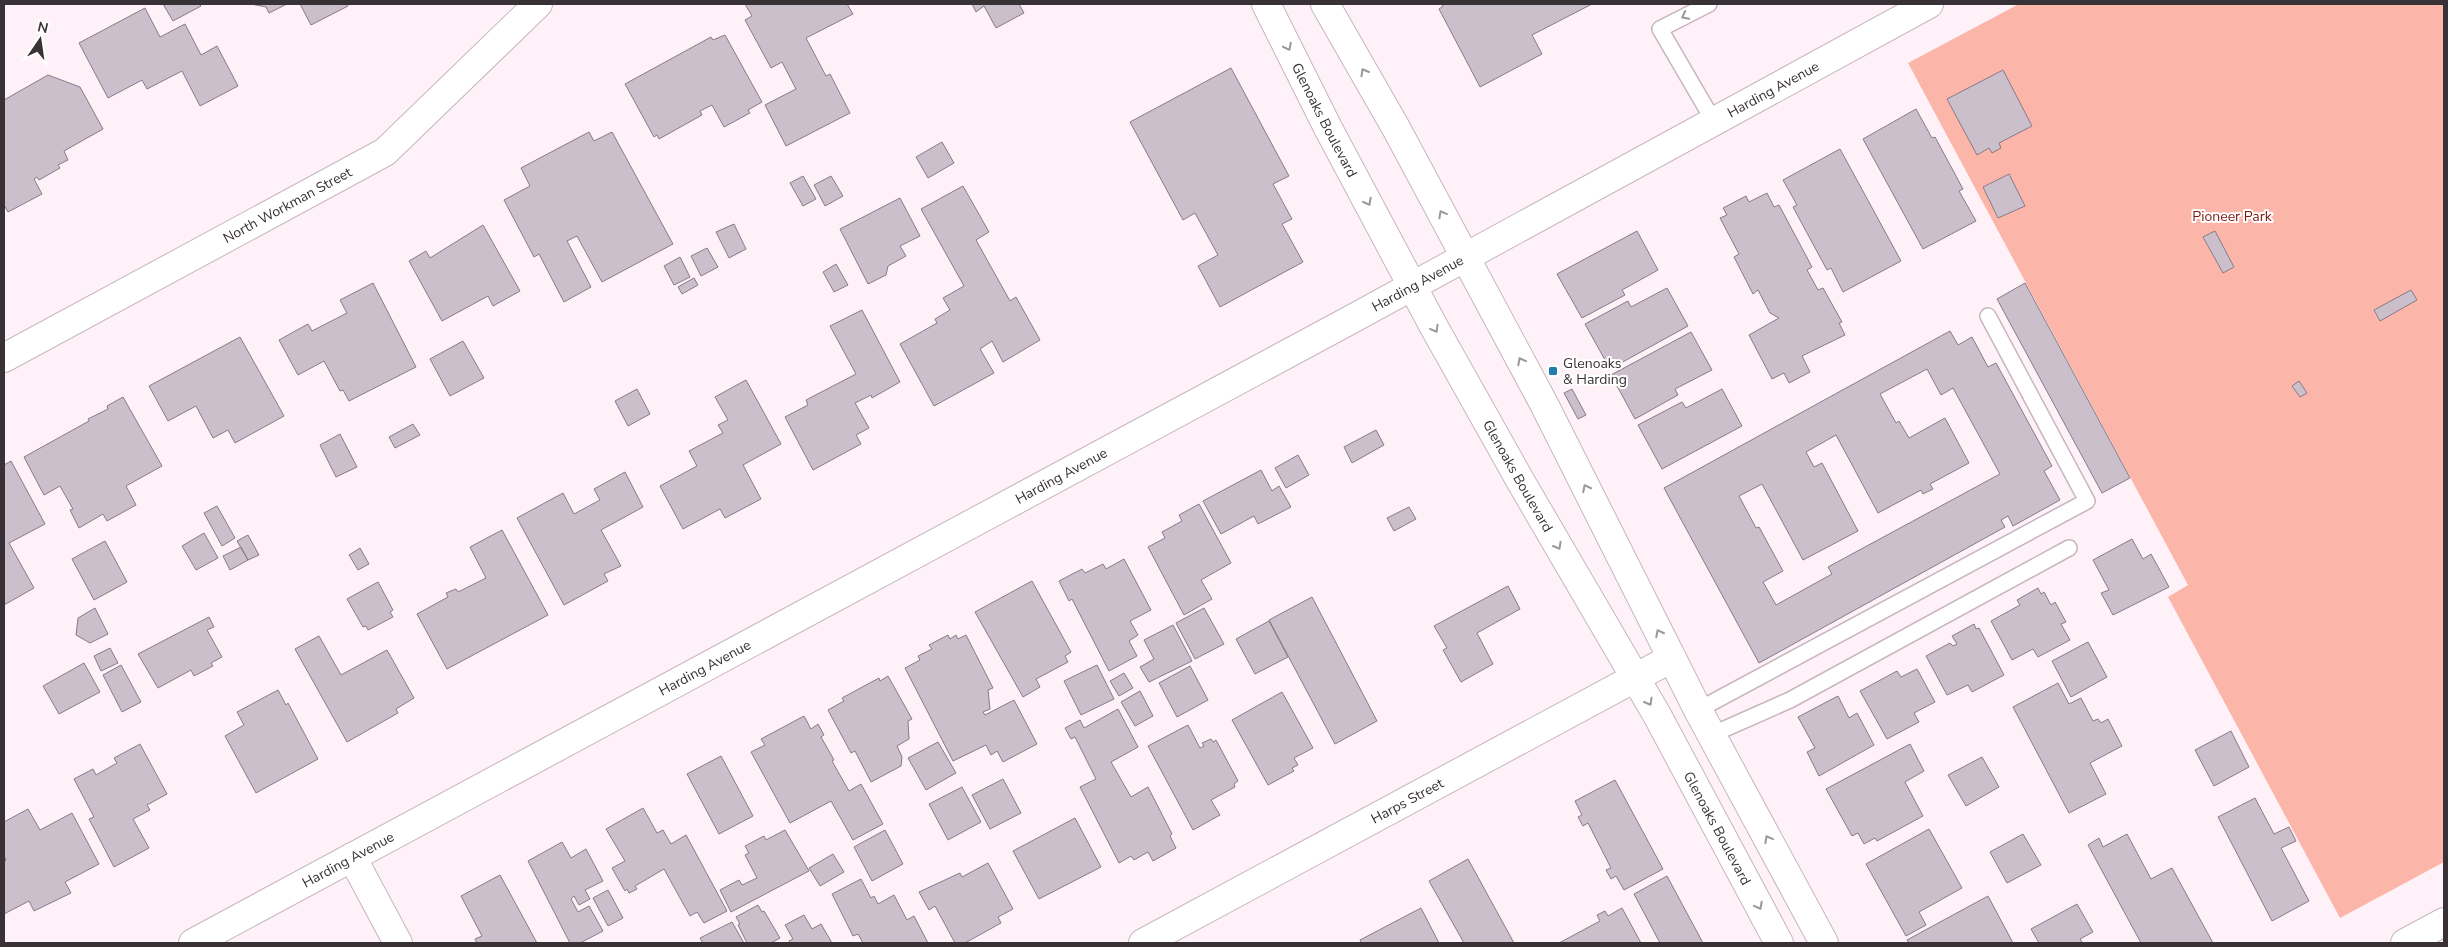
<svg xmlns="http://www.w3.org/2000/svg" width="2448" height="947" font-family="'Nunito Sans',sans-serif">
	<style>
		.green { fill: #fbb5a9 }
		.building { fill: #cbbfcc; stroke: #867b87; fill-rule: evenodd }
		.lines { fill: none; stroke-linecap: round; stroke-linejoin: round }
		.lane-casing { stroke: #c7b6be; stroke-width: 18 }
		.street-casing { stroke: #c7b6be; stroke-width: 30 }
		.secondary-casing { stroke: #c7b6be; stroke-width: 30 }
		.lane { stroke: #fff; stroke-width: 15 }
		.street { stroke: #fff; stroke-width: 28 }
		.secondary { stroke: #fff; stroke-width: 28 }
		.oneway { stroke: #9c989a }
		.poi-dot { fill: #217daa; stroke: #fff; stroke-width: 2 }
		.labels { text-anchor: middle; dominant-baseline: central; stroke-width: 4; stroke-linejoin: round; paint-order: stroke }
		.street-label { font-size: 14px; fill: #383135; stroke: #fff }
		.park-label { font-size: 14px; fill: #7e1a10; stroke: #fff }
		.poi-label { font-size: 14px; fill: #383135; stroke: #fff; text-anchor: start }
	</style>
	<rect width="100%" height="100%" fill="#fff1f8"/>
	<path class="green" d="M 2019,4 L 2444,4 L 2444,862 L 2340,918 L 2168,597 L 2188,585 L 1908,63 Z"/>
	<path class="building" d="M 163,4 L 199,4 L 201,6 L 173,21 Z
		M 251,4 L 287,4 L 269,13 L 266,7 Z
		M 300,4 L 347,4 L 348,6 L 311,25 Z
		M 745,4 L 847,4 L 853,14 L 806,38 L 826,76 L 830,74 L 850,113 L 786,146 L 765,105 L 796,89 L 782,62 L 771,68 L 745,20 L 752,16 Z
		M 972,4 L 1019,4 L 1024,13 L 996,28 L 984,6 L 976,12 Z
		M 1441,4 L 1592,4 L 1532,35 L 1542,54 L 1480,87 L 1439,9 L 1443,6 Z
		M 145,8 L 160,37 L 185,24 L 201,55 L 217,46 L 238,86 L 200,106 L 182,71 L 147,89 L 142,80 L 108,98 L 79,43 Z
		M 725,35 L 762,102 L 748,110 L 750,113 L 724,127 L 712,105 L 700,111 L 702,115 L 659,139 L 657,135 L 654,137 L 625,84 L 711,37 L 713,40 Z
		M 1231,68 L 1289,176 L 1273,184 L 1292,219 L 1282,224 L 1303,262 L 1220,307 L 1198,266 L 1218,255 L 1195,213 L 1183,220 L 1130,122 Z
		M 2003,70 L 2032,126 L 1999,143 L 2001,148 L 1992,153 L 1989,148 L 1977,155 L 1947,99 Z
		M 48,75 L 80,87 L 103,129 L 64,151 L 68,160 L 58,165 L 60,168 L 39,180 L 37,177 L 34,179 L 42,194 L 8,212 L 4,205 L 4,100 Z
		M 1916,109 L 1932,138 L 1935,137 L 1963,189 L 1959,191 L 1976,221 L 1923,249 L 1863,139 Z
		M 589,132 L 594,141 L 612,132 L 673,244 L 602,282 L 577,236 L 567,241 L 591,287 L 564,302 L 539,254 L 534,257 L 504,200 L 530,186 L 521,168 Z
		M 942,142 L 954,163 L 928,178 L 916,157 Z
		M 1840,149 L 1901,261 L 1843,292 L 1831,268 L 1827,270 L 1793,207 L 1797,205 L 1783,180 Z
		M 2009,174 L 2025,206 L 1998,218 L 1983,187 Z
		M 803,176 L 816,199 L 803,206 L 790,183 Z
		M 831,176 L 843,196 L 825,206 L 814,185 Z
		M 963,186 L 989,232 L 976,240 L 1010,301 L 1016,297 L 1040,340 L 1003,362 L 992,341 L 980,349 L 994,373 L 934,406 L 900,344 L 937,323 L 935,319 L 950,310 L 943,298 L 964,286 L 921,209 Z
		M 1767,193 L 1774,207 L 1779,205 L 1812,267 L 1807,270 L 1818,290 L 1823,288 L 1842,322 L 1839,323 L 1845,335 L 1802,356 L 1810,372 L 1789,383 L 1784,373 L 1772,379 L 1749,335 L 1779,318 L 1770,313 L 1758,290 L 1753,294 L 1734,257 L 1739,254 L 1720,218 L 1727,215 L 1723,208 L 1746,196 L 1749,202 Z
		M 900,198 L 920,236 L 900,246 L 906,256 L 888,266 L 886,275 L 868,284 L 840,229 Z
		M 734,224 L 746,249 L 729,258 L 716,232 Z
		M 483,225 L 520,291 L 493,306 L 488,296 L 442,321 L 409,261 L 426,251 L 430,258 Z
		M 1637,231 L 1658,270 L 1622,290 L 1625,295 L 1582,318 L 1557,274 Z
		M 2215,231 L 2234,267 L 2223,273 L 2203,237 Z
		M 707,248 L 718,267 L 701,276 L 691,256 Z
		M 680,257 L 690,277 L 674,285 L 664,266 Z
		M 836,264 L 848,285 L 834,292 L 823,272 Z
		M 694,278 L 698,285 L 682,294 L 678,287 Z
		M 373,283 L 416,367 L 349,401 L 343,390 L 340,391 L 324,361 L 298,375 L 279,340 L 308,324 L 312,331 L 347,313 L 340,300 Z
		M 2025,283 L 2130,478 L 2102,493 L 1997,299 Z
		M 1667,288 L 1688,326 L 1610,369 L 1585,324 L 1628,301 L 1631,307 Z
		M 2411,290 L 2417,300 L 2380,321 L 2374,310 Z
		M 862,310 L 900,382 L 872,398 L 871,395 L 855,403 L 869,428 L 856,435 L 861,444 L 813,470 L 785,417 L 808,405 L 806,400 L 856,374 L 830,326 Z
		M 1950,331 L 1958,345 L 1972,337 L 1988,367 L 1996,363 L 2052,466 L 2044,471 L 2060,500 L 2013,526 L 2008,516 L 2001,520 L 2005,527 L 1759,663 L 1664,488 ZM 1927,369 L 1941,395 L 1953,388 L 2000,474 L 1828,567 L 1832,574 L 1776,605 L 1763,582 L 1783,571 L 1759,527 L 1756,528 L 1739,496 L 1762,484 L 1803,560 L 1858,531 L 1822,463 L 1814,467 L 1806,452 L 1836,435 L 1878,513 L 1921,490 L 1923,494 L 1933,489 L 1930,484 L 1969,463 L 1945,418 L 1909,438 L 1899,421 L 1896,423 L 1880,394 Z
		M 1691,332 L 1712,370 L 1675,389 L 1678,395 L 1635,419 L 1611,375 Z
		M 240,337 L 284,416 L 235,443 L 228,430 L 213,438 L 196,406 L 168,421 L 149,386 Z
		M 463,341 L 484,378 L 450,396 L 430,359 Z
		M 746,380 L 781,444 L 743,465 L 761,499 L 725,518 L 720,509 L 683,529 L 660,486 L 697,466 L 689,451 L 723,433 L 718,425 L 728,420 L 715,397 Z
		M 2299,381 L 2307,393 L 2300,397 L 2292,386 Z
		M 637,389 L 650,414 L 628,426 L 615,401 Z
		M 1572,389 L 1586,415 L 1578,419 L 1564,393 Z
		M 1722,389 L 1742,426 L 1662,469 L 1638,425 L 1682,402 L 1686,408 Z
		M 123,397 L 162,466 L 126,486 L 136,505 L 107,521 L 103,514 L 79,528 L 70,510 L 73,509 L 60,486 L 44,495 L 24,457 L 89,421 L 88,419 L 108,409 L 107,406 Z
		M 413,424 L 420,435 L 395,448 L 389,437 Z
		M 1376,430 L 1384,445 L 1352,463 L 1344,447 Z
		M 340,434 L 357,467 L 336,477 L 320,445 Z
		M 1298,455 L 1309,475 L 1286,488 L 1275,468 Z
		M 11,461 L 45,524 L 9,543 L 34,588 L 4,605 L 4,465 Z
		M 1261,470 L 1272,491 L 1279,486 L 1291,507 L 1258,524 L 1254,516 L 1221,534 L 1203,501 Z
		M 625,472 L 643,507 L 601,530 L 621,566 L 604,574 L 608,581 L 564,605 L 517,518 L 563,493 L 574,514 L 600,500 L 594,489 Z
		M 1199,504 L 1231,563 L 1201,580 L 1212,599 L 1184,615 L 1148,547 L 1165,538 L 1162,532 L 1182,521 L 1179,515 Z
		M 217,506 L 235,538 L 222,546 L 204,513 Z
		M 1409,507 L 1416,519 L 1394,531 L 1387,518 Z
		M 502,530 L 548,615 L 447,669 L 417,614 L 448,597 L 446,593 L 456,589 L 458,592 L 486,578 L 470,547 Z
		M 204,533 L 218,558 L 196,570 L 182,546 Z
		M 248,535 L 259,555 L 248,560 L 237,541 Z
		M 2132,539 L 2143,559 L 2151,554 L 2169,587 L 2113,615 L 2101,593 L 2109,590 L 2093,560 Z
		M 105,541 L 127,582 L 94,600 L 72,559 Z
		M 241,547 L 248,560 L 230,570 L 223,556 Z
		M 360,548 L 369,564 L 358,570 L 349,555 Z
		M 1124,559 L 1151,610 L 1130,621 L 1138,635 L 1129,641 L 1137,656 L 1109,671 L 1072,599 L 1069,601 L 1059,581 L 1082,569 L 1085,573 L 1103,564 L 1106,569 Z
		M 1032,581 L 1071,652 L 1065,656 L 1068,662 L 1036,679 L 1040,687 L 1023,697 L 975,612 Z
		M 378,582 L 393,610 L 390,612 L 393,617 L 368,630 L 366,626 L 363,627 L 347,599 Z
		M 1508,586 L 1520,609 L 1477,633 L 1493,664 L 1461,682 L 1443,650 L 1447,648 L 1434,626 Z
		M 2038,588 L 2041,594 L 2044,592 L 2051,605 L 2055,602 L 2066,622 L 2061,624 L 2070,640 L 2038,657 L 2033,649 L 2012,660 L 1991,621 L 2020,605 L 2017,600 Z
		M 1312,597 L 1377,721 L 1335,744 L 1269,620 Z
		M 95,608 L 108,634 L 90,643 L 76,635 L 78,618 Z
		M 1204,608 L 1224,644 L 1195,659 L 1176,623 Z
		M 209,617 L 214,627 L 207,630 L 222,657 L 211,663 L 213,666 L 194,676 L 191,670 L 158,688 L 138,654 Z
		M 1269,621 L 1288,657 L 1255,674 L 1236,639 Z
		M 1974,624 L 1976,629 L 1979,628 L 2004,675 L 1972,692 L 1968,685 L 1947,695 L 1926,656 L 1950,643 L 1953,646 L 1957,644 L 1952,636 Z
		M 1173,625 L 1192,661 L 1149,682 L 1140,667 L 1154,659 L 1144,640 Z
		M 948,635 L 950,639 L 956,635 L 958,639 L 966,635 L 993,688 L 988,690 L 990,709 L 983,712 L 985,715 L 1014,700 L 1037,744 L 1003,762 L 997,751 L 991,755 L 986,745 L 953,761 L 905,668 L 920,660 L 918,656 L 932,649 L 929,645 Z
		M 319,636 L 341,675 L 387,650 L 414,698 L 396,709 L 398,713 L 347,742 L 295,649 Z
		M 2088,642 L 2107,677 L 2071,697 L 2052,661 Z
		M 110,648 L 118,663 L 101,671 L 94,656 Z
		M 84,663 L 100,692 L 59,714 L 43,686 Z
		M 121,665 L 141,702 L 122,712 L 103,675 Z
		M 1097,665 L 1114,699 L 1081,715 L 1064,681 Z
		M 1190,666 L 1208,700 L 1177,717 L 1159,683 Z
		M 1917,669 L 1935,702 L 1914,713 L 1919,722 L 1887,739 L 1860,691 L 1897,671 L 1901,677 Z
		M 1124,673 L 1133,688 L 1119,696 L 1110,681 Z
		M 888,676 L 912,719 L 908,721 L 909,739 L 897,746 L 902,757 L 901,766 L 871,782 L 855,751 L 851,753 L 828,710 L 844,701 L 842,698 L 879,678 L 880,681 Z
		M 2058,683 L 2069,704 L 2081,698 L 2093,721 L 2098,719 L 2101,723 L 2108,719 L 2122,746 L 2090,763 L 2106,794 L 2069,813 L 2013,707 Z
		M 278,690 L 286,705 L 288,703 L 318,759 L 256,793 L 225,736 L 244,725 L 237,712 Z
		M 1140,691 L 1153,716 L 1135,726 L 1121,702 Z
		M 1282,692 L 1313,748 L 1294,758 L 1298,765 L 1292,768 L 1294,771 L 1268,785 L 1232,720 Z
		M 1838,696 L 1849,718 L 1857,713 L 1874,745 L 1819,776 L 1807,752 L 1815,748 L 1798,717 Z
		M 1118,709 L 1138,747 L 1111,762 L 1131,797 L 1148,787 L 1172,834 L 1170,836 L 1176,848 L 1153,861 L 1148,852 L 1134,860 L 1131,856 L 1119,863 L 1080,787 L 1096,779 L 1075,737 L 1071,739 L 1065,728 L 1080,720 L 1084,728 Z
		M 804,716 L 811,729 L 818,724 L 824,735 L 821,737 L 834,760 L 832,761 L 849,791 L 861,784 L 883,824 L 853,840 L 831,801 L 790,823 L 751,752 L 765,745 L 761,739 Z
		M 1188,725 L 1200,748 L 1204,746 L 1202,743 L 1211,739 L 1213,742 L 1216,740 L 1238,781 L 1234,784 L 1235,787 L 1211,800 L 1220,815 L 1193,830 L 1148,746 Z
		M 2231,731 L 2249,767 L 2214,786 L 2195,750 Z
		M 938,742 L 956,773 L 926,790 L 908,758 Z
		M 140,744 L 167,794 L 147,805 L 150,810 L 133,819 L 149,848 L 114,867 L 89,819 L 94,817 L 74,779 L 93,769 L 96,775 L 117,763 L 114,758 Z
		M 1910,744 L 1924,771 L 1905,782 L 1923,816 L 1877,841 L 1875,838 L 1864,844 L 1858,833 L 1852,836 L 1826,789 Z
		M 721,756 L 753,816 L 719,834 L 687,774 Z
		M 1982,757 L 1999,787 L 1966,806 L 1948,775 Z
		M 1003,779 L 1021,813 L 990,829 L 972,795 Z
		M 1615,780 L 1663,869 L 1624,890 L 1616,876 L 1611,879 L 1606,870 L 1611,868 L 1588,823 L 1583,826 L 1578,817 L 1582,815 L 1575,801 Z
		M 962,787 L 981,822 L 948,840 L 929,804 Z
		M 2255,798 L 2274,834 L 2289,827 L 2296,841 L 2281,848 L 2309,901 L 2272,921 L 2218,817 Z
		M 643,808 L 657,833 L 663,830 L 671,844 L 686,835 L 727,911 L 704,923 L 697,912 L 690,916 L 664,869 L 635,886 L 637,889 L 629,893 L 627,889 L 625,891 L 612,868 L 625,861 L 606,829 Z
		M 28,809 L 40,830 L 72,813 L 99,864 L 65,882 L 71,893 L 34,911 L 29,901 L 4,914 L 4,862 L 6,860 L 4,856 L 4,822 Z
		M 1075,818 L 1101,867 L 1039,899 L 1013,851 Z
		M 1929,829 L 1962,888 L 1919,912 L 1926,925 L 1906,936 L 1866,864 Z
		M 785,830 L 809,871 L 731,912 L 720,890 L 739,880 L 742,885 L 757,878 L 745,855 L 749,853 L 745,846 L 764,836 L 766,840 Z
		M 885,830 L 903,864 L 872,881 L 854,847 Z
		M 2023,834 L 2041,865 L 2007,883 L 1990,852 Z
		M 2127,834 L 2151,879 L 2172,868 L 2213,943 L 2141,943 L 2088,845 L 2099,838 L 2103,847 Z
		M 562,842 L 571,858 L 586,849 L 603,881 L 585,890 L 590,899 L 579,905 L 574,896 L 571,899 L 578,912 L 589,906 L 603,931 L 580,943 L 570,943 L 528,861 Z
		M 833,854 L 844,872 L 820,886 L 809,868 Z
		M 1468,859 L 1514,943 L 1464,943 L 1429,881 Z
		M 988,863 L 1013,909 L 998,917 L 1001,923 L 965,943 L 955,943 L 935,906 L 929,910 L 919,892 L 960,873 L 962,877 Z
		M 500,875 L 537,943 L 477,943 L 475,939 L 482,936 L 461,896 Z
		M 1667,876 L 1703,943 L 1660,943 L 1634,894 Z
		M 861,879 L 871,898 L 874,896 L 878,904 L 894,895 L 907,920 L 914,916 L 928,943 L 863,943 L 858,934 L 853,936 L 832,894 Z
		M 608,890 L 623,918 L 608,926 L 593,898 Z
		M 1988,896 L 2013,943 L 1909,943 L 1907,940 Z
		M 2077,904 L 2093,932 L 2080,939 L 2082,942 L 2078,943 L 2039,943 L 2031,929 Z
		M 758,905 L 762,912 L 764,911 L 780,938 L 771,943 L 747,943 L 738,925 L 740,924 L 736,917 Z
		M 1421,908 L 1439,943 L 1361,943 L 1360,940 Z
		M 1622,908 L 1641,943 L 1559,943 L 1600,921 L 1597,915 L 1605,911 L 1608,916 Z
		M 804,915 L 812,929 L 821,924 L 832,943 L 790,943 L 789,941 L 793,939 L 785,925 Z
		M 732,922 L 744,943 L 703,943 L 700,938 Z"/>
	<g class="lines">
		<g class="lane-casing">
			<path id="lane" d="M 1709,4 L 1660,29 L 1713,120
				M 1698,710 L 2087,501 L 1988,316
				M 1711,735 L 1790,700 L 2069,548"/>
		</g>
		<g class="street-casing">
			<g id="street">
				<path id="s1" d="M 4,358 L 385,152 L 538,4"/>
				<path d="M 352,857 L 398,943"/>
				<path id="s2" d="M 193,943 L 1352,319 L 1929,4"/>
				<path id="s3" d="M 1143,943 L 1672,658"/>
				<path d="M 2405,943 L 2444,922"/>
			</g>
		</g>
		<g class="secondary-casing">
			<g id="secondary">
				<path id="s4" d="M 1266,4 L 1328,128 L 1434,327 L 1521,482 L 1657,715 L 1779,943"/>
				<path d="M 1325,4 L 1396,128 L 1544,404 L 1698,710 L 1824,943"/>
			</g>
		</g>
		<use href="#lane" class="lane"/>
		<use href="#street" class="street"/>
		<use href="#secondary" class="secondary"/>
	</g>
	<defs><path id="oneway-chevron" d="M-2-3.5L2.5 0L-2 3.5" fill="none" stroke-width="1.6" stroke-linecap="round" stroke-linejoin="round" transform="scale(1.25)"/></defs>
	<g class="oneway">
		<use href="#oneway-chevron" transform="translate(1685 16) rotate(153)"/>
		<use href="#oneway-chevron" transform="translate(1288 47) rotate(63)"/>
		<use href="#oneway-chevron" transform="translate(1364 72) rotate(-120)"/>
		<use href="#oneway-chevron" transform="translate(1368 202) rotate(62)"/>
		<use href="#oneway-chevron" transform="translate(1442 214) rotate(-119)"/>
		<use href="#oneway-chevron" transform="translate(1435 329) rotate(61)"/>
		<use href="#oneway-chevron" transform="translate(1521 361) rotate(-118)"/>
		<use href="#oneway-chevron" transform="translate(1586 488) rotate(-117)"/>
		<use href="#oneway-chevron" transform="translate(1558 546) rotate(60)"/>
		<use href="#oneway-chevron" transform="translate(1659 633) rotate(-117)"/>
		<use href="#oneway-chevron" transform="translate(1649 702) rotate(60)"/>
		<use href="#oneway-chevron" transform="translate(1768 839) rotate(-119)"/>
		<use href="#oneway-chevron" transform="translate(1759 906) rotate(62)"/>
	</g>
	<rect class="poi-dot" x="1548" y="366" width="10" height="10" rx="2.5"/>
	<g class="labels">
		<g class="street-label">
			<text stroke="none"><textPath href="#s2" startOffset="1796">Harding Avenue</textPath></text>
			<text stroke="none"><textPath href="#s4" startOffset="130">Glenoaks Boulevard</textPath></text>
			<text stroke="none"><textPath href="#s1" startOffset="322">North Workman Street</textPath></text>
			<text stroke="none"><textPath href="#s2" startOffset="1391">Harding Avenue</textPath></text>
			<text stroke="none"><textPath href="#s2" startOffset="986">Harding Avenue</textPath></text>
			<text stroke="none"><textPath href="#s4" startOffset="535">Glenoaks Boulevard</textPath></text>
			<text stroke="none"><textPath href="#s2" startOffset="581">Harding Avenue</textPath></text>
			<text stroke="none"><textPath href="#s3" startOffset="300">Harps Street</textPath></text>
			<text stroke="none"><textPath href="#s4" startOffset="940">Glenoaks Boulevard</textPath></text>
			<text stroke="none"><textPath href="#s2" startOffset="176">Harding Avenue</textPath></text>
		</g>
		<g class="park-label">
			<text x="2232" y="216">Pioneer Park</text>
		</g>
		<g class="poi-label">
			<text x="1563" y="363">Glenoaks<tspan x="1563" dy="16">&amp; Harding</tspan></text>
		</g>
	</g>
	<rect width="2448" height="947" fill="none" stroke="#383135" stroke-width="10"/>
	<g transform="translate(40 40) rotate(13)" stroke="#ffffff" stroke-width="4" paint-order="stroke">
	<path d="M0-4L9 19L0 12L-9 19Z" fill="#383135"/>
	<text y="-8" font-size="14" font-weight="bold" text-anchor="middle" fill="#383135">N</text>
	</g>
</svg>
